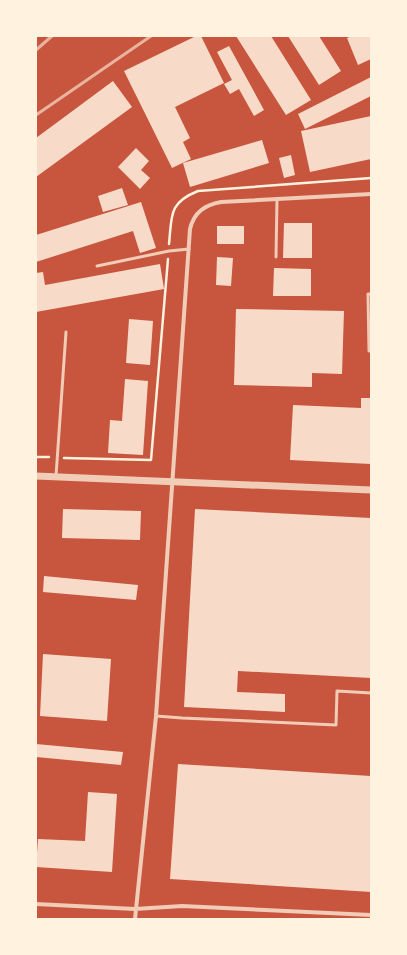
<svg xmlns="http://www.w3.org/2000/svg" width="407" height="955" font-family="Ubuntu,sans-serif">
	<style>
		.building { fill: #f7dbc8 }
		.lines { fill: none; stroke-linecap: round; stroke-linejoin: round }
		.path { stroke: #fff3e0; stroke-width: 2.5 }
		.service { stroke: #f1ccb7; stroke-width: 3 }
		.minor { stroke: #f1ccb7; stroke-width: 4 }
		.tertiary { stroke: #f1ccb7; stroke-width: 7 }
		.rail { stroke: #e9b49f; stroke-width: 3 }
	</style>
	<rect width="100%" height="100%" fill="#c8553d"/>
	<path class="building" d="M 196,36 L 201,36 L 224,83 L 175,107 L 190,138 L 183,142 L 191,159 L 172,168 L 124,71 Z
		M 236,36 L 271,36 L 311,100 L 286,115 Z
		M 288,36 L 319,36 L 341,71 L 319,85 Z
		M 352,36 L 371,36 L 371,59 L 358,65 L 347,38 Z
		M 229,46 L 264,110 L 254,116 L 239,89 L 230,94 L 224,84 L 232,80 L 217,52 Z
		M 371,77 L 371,96 L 305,129 L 298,114 Z
		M 113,81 L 132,107 L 36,177 L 36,138 Z
		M 371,116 L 371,159 L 310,172 L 301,131 Z
		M 262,140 L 269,163 L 190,187 L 183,163 Z
		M 136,148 L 149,161 L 141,170 L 150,178 L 140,189 L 118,167 Z
		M 291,155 L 295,175 L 284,178 L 279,158 Z
		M 122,188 L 128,205 L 103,212 L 98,196 Z
		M 141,202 L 156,248 L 140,253 L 133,231 L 36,262 L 36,235 Z
		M 284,223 L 312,223 L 312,258 L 283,258 Z
		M 217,226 L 244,226 L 244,244 L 217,244 Z
		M 217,257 L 233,258 L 231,286 L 216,285 Z
		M 160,264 L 164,289 L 36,312 L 36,273 L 43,272 L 45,285 Z
		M 274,268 L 311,269 L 311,296 L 273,296 Z
		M 236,309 L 344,311 L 342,374 L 312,373 L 312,387 L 234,385 Z
		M 129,319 L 153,321 L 150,365 L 126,363 Z
		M 125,379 L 148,381 L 143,455 L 108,453 L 110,420 L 122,421 Z
		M 361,398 L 371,398 L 371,464 L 290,460 L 293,405 L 361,408 Z
		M 63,509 L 141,511 L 140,540 L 62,538 Z
		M 195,509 L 371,518 L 371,678 L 238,671 L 237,692 L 285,694 L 285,712 L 184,707 Z
		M 44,576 L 138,585 L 136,600 L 43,592 Z
		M 43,654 L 111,659 L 107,721 L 40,716 Z
		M 36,744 L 123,752 L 121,765 L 36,757 Z
		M 178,764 L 371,776 L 371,892 L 170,879 Z
		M 88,792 L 117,794 L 112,872 L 36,867 L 38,839 L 85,841 Z"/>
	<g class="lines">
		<path class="path" d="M 169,244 C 172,216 168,203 198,191 L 371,178
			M 36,457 L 49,457
			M 64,458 L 151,460 L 168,259"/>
		<path class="service" d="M 276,257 L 277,199
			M 97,266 L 169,251 L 189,249
			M 371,294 L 368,294 L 369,351 L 371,351
			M 56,476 L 66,332
			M 156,716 L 182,718 L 336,725 L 337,691 L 371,693"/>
		<path class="minor" d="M 36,904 L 135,909 L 182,906 L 371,915
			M 135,919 L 156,716 L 190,229 C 194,212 205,205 221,202 L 371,194"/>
		<path class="tertiary" d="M 36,476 L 371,490"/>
		<path class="rail" d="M 36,50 L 52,36
			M 36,115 L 151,36"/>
	</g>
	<rect width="407" height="955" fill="none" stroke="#fff3e0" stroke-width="74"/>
</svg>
